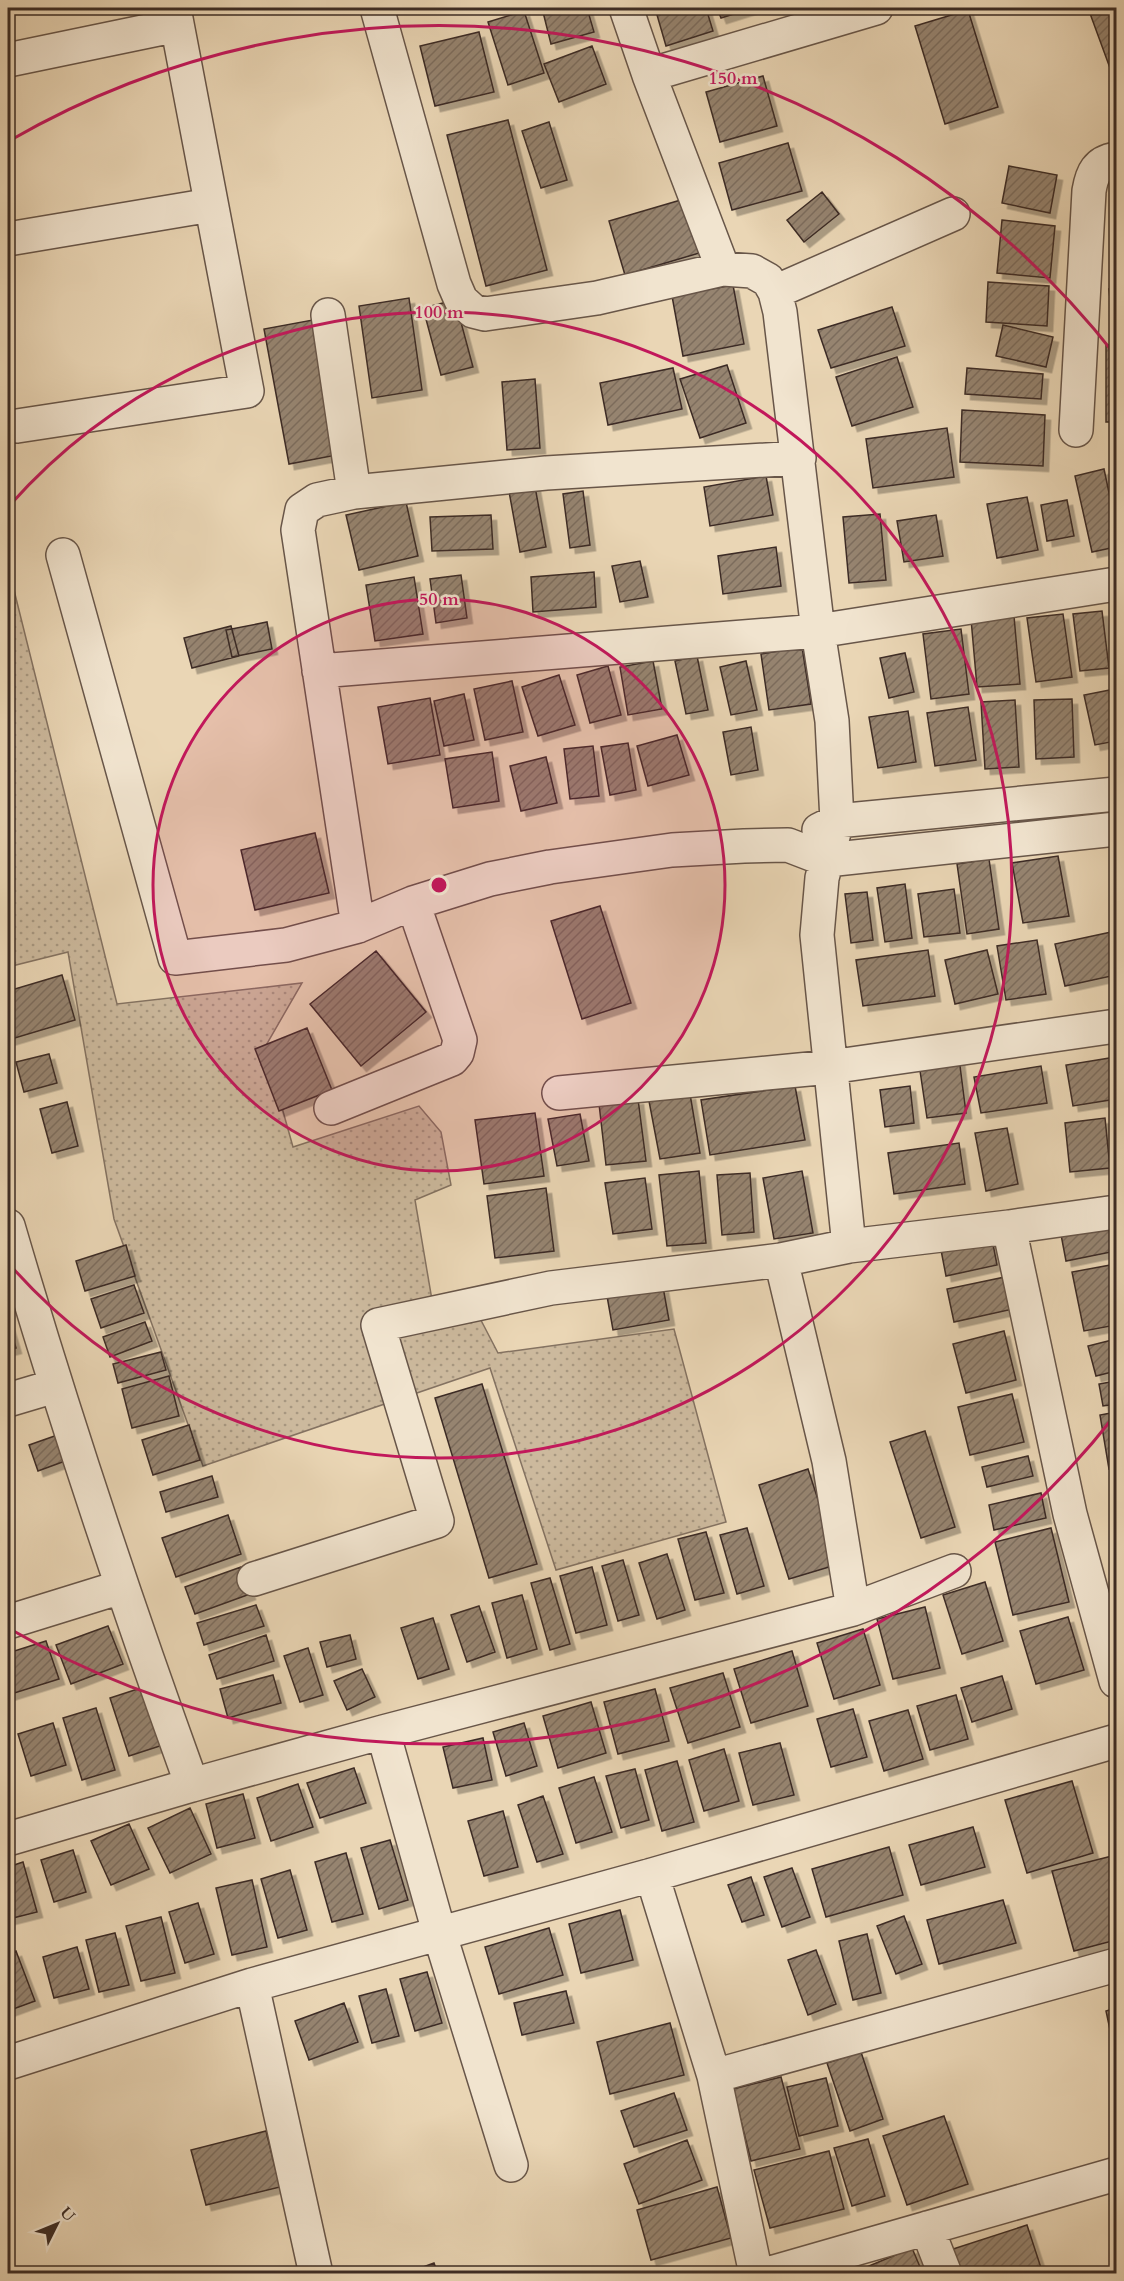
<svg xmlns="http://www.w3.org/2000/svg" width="1124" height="2281" font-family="Cardo,serif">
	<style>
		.grass { fill: url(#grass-dots); stroke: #847261; stroke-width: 1.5 }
		.building { fill: url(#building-hatch); stroke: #3c2c25; stroke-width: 1.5; filter: url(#shadow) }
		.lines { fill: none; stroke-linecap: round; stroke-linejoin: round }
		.minor-casing { stroke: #685649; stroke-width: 36 }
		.minor { stroke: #f1e4cf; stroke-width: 33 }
		.ring { fill: none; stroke: #c2185b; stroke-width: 3 }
		.centre { fill: #c2185b; stroke: #f1e4cf; stroke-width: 3 }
		.ring-label { font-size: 18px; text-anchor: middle; font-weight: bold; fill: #c2185b; stroke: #f1e4cf; stroke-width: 5; stroke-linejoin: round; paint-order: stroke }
	</style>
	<defs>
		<pattern id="grass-dots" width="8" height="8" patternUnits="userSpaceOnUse" patternTransform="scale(1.5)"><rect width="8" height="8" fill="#ccb99d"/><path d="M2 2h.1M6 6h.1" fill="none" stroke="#a79780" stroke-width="1.8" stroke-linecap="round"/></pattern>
		<pattern id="building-hatch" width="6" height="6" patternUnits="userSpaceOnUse" patternTransform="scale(1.5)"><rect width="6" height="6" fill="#968470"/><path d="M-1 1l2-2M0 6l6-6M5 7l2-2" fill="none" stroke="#7c6c5c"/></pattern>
		<filter id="shadow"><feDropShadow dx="5.5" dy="5.5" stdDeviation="0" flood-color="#0004"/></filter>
	</defs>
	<rect width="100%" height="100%" fill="#ead6b5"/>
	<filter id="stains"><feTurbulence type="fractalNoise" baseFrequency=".00333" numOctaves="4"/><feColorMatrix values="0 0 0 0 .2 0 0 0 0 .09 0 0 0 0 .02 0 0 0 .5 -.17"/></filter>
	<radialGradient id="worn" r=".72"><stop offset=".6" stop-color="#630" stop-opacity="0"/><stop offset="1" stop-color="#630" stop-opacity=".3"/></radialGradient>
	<path class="grass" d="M 8,566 L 117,1004 L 302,983 L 265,1047 L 293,1147 L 419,1106 L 441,1132 L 451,1185 L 415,1200 L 433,1306 L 471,1301 L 498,1353 L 674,1329 L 726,1522 L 556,1570 L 490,1368 L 203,1466 L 114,1219 L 68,952 L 8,967 Z"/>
	<path class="building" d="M 542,8 L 587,8 L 594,32 L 551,44 Z
		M 655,8 L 706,8 L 713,31 L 666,46 Z
		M 717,8 L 753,8 L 721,18 Z
		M 799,8 L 826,8 L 802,17 Z
		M 1088,8 L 1116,8 L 1116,78 L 1114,79 Z
		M 968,10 L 998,107 L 945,124 L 915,26 Z
		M 524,11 L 544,73 L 508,85 L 488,22 Z
		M 479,32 L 494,92 L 435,106 L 420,46 Z
		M 592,46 L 606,84 L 559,102 L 544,64 Z
		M 763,76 L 777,126 L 720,142 L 706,92 Z
		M 508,120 L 547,270 L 486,286 L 447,135 Z
		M 549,122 L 567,180 L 541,188 L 522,131 Z
		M 788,143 L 802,191 L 732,210 L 719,163 Z
		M 1009,166 L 1057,175 L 1050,213 L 1002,203 Z
		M 822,192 L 839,214 L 804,242 L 787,220 Z
		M 691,197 L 706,251 L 625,275 L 609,221 Z
		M 1002,220 L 1055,226 L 1050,278 L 997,273 Z
		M 988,282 L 1049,286 L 1047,326 L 986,322 Z
		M 733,285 L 744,344 L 683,356 L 672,296 Z
		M 1109,289 L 1116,289 L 1116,339 L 1114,339 Z
		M 409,298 L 422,390 L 372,398 L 359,306 Z
		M 455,300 L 473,367 L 441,375 L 423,308 Z
		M 892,307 L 905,346 L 831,368 L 818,330 Z
		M 318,319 L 342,454 L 289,464 L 264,329 Z
		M 1003,325 L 1053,337 L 1046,367 L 996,356 Z
		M 1106,345 L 1116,345 L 1116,422 L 1106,422 Z
		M 897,357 L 913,407 L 852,426 L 836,377 Z
		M 727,365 L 746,423 L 700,438 L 680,379 Z
		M 673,368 L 682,409 L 608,425 L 600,383 Z
		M 967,368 L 1043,374 L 1041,399 L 965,394 Z
		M 535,379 L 540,448 L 507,450 L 502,382 Z
		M 962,410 L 1045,415 L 1043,466 L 960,462 Z
		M 947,428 L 954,477 L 873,488 L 866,439 Z
		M 1104,469 L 1116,526 L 1116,547 L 1092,552 L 1075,476 Z
		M 766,476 L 773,515 L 710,526 L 704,487 Z
		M 534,481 L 546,547 L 520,552 L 508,486 Z
		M 583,491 L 590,545 L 570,548 L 563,494 Z
		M 1027,497 L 1038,550 L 997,558 L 987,504 Z
		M 1067,500 L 1074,536 L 1047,541 L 1041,505 Z
		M 406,502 L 418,556 L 359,570 L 346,515 Z
		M 880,514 L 886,580 L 849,583 L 843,517 Z
		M 491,515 L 493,549 L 432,551 L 430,517 Z
		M 936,515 L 943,556 L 904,562 L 897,521 Z
		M 776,547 L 781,586 L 723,594 L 718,556 Z
		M 640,561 L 648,597 L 620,602 L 612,566 Z
		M 594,572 L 596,607 L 533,612 L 531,577 Z
		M 461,575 L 467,618 L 436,623 L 430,579 Z
		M 414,577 L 423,634 L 375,641 L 366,585 Z
		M 1102,611 L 1109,668 L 1080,671 L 1073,614 Z
		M 1063,614 L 1072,677 L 1036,682 L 1027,618 Z
		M 1014,616 L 1020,684 L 977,687 L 971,619 Z
		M 267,622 L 272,649 L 232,657 L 226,630 Z
		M 231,626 L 239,656 L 192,668 L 184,638 Z
		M 961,629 L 969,694 L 931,699 L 923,634 Z
		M 802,647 L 811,704 L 769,710 L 761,654 Z
		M 905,653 L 914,692 L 889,698 L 880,658 Z
		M 697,656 L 708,710 L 686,714 L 675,661 Z
		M 653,661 L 662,709 L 628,715 L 620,667 Z
		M 746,661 L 757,710 L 731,715 L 720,667 Z
		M 608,666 L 621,715 L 590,723 L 577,675 Z
		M 559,675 L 575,725 L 538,736 L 522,687 Z
		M 512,681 L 523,732 L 485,740 L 474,689 Z
		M 1115,689 L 1116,741 L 1095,745 L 1084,695 Z
		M 464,694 L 474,740 L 444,746 L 434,701 Z
		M 430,698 L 440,755 L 388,764 L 378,707 Z
		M 1072,699 L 1074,757 L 1036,759 L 1034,700 Z
		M 1015,700 L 1019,767 L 985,769 L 981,702 Z
		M 968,707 L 976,760 L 935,766 L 927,713 Z
		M 908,711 L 916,762 L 878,768 L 869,717 Z
		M 751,727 L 758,770 L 731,775 L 723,732 Z
		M 677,735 L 689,775 L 648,786 L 637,746 Z
		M 628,743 L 636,790 L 610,795 L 601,747 Z
		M 593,746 L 599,796 L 570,799 L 564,749 Z
		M 492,752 L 499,801 L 453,808 L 445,759 Z
		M 546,757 L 557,803 L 521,811 L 510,766 Z
		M 315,833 L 329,893 L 255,910 L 241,850 Z
		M 1058,856 L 1069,916 L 1023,923 L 1012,863 Z
		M 989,859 L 999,929 L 967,934 L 957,864 Z
		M 905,884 L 912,938 L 885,942 L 877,888 Z
		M 954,889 L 960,933 L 924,937 L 918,894 Z
		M 867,892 L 873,940 L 851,943 L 845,894 Z
		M 600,906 L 631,1003 L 582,1019 L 551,921 Z
		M 1116,931 L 1116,975 L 1065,986 L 1055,944 Z
		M 1037,940 L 1046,994 L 1006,1000 L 997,946 Z
		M 928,950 L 935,996 L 863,1006 L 856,960 Z
		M 987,950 L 998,994 L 955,1004 L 945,960 Z
		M 376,951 L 426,1012 L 361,1066 L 310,1004 Z
		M 62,975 L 75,1020 L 8,1040 L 8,991 Z
		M 307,1028 L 332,1090 L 279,1111 L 255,1049 Z
		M 49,1054 L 57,1083 L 24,1092 L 16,1062 Z
		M 1116,1057 L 1116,1099 L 1073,1106 L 1066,1065 Z
		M 959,1058 L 966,1113 L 927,1118 L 919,1064 Z
		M 1041,1066 L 1047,1103 L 981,1113 L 974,1077 Z
		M 795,1086 L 805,1140 L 710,1155 L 701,1100 Z
		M 910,1086 L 914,1123 L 885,1127 L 880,1090 Z
		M 690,1094 L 700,1153 L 660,1159 L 649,1101 Z
		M 638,1099 L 646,1161 L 606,1165 L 599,1104 Z
		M 67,1102 L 78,1146 L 52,1153 L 40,1109 Z
		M 535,1113 L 544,1176 L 484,1184 L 475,1120 Z
		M 580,1114 L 589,1161 L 557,1166 L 548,1119 Z
		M 1105,1118 L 1110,1168 L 1070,1172 L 1065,1123 Z
		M 1007,1128 L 1018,1184 L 986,1191 L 975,1133 Z
		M 959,1143 L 965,1184 L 894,1194 L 888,1153 Z
		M 699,1171 L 706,1243 L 667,1246 L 659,1175 Z
		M 802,1171 L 813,1233 L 774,1239 L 763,1178 Z
		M 750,1173 L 754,1232 L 722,1235 L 717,1175 Z
		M 645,1178 L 652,1229 L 613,1234 L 605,1183 Z
		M 546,1188 L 554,1251 L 495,1258 L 487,1196 Z
		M 1109,1215 L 1116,1251 L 1066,1261 L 1059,1224 Z
		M 992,1239 L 997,1265 L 946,1276 L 941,1250 Z
		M 126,1245 L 135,1276 L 85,1291 L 76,1261 Z
		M 1116,1264 L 1116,1325 L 1084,1331 L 1072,1272 Z
		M 1005,1277 L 1013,1309 L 954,1322 L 947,1289 Z
		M 134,1285 L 144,1313 L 101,1328 L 91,1299 Z
		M 663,1287 L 669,1320 L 613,1330 L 607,1296 Z
		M 8,1321 L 16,1348 L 8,1350 Z
		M 145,1322 L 152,1341 L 110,1357 L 103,1337 Z
		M 1004,1331 L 1016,1380 L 966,1393 L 953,1344 Z
		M 1116,1339 L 1116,1371 L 1096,1376 L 1088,1346 Z
		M 161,1352 L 166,1370 L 118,1383 L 113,1364 Z
		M 169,1376 L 179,1416 L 132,1428 L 122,1389 Z
		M 1116,1381 L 1116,1404 L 1103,1406 L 1099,1384 Z
		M 482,1384 L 537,1564 L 489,1578 L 435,1398 Z
		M 1012,1394 L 1024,1442 L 970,1455 L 958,1407 Z
		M 1116,1412 L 1116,1467 L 1109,1469 L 1100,1415 Z
		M 189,1425 L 200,1460 L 153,1475 L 142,1440 Z
		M 925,1431 L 955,1527 L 921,1538 L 890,1442 Z
		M 66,1432 L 76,1457 L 38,1471 L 29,1445 Z
		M 1028,1456 L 1033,1476 L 987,1487 L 982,1467 Z
		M 808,1469 L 839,1564 L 789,1579 L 759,1485 Z
		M 212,1476 L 218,1497 L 166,1512 L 160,1492 Z
		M 1041,1493 L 1046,1518 L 994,1530 L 989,1505 Z
		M 228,1515 L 241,1554 L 176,1577 L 162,1538 Z
		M 747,1528 L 764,1586 L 737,1594 L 720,1535 Z
		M 1051,1528 L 1069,1602 L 1013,1615 L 995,1542 Z
		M 706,1532 L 724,1593 L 695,1600 L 678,1539 Z
		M 667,1554 L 685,1610 L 657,1619 L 639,1563 Z
		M 623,1560 L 639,1615 L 618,1621 L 602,1566 Z
		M 241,1567 L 250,1594 L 195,1614 L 185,1587 Z
		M 592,1567 L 607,1625 L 576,1633 L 560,1576 Z
		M 550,1578 L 570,1644 L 550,1650 L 531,1583 Z
		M 985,1582 L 1003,1641 L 962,1654 L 943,1595 Z
		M 522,1595 L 537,1649 L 507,1658 L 492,1603 Z
		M 256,1605 L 264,1626 L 204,1645 L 197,1623 Z
		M 479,1606 L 495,1652 L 467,1662 L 451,1615 Z
		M 925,1607 L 940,1668 L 893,1679 L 877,1619 Z
		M 1068,1617 L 1084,1670 L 1036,1684 L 1020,1631 Z
		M 433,1618 L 449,1669 L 418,1679 L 401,1628 Z
		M 108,1626 L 123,1664 L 71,1684 L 56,1645 Z
		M 863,1629 L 880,1685 L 834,1699 L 817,1643 Z
		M 266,1635 L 274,1661 L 217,1679 L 209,1655 Z
		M 350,1635 L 356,1659 L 327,1667 L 320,1642 Z
		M 46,1641 L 59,1679 L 8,1695 L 8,1653 Z
		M 308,1648 L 323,1695 L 300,1702 L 284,1656 Z
		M 792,1651 L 808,1706 L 751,1723 L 734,1669 Z
		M 362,1669 L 375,1697 L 347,1710 L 334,1681 Z
		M 723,1673 L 740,1727 L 688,1743 L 670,1688 Z
		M 273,1675 L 281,1703 L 228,1718 L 220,1689 Z
		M 1002,1676 L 1012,1709 L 972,1722 L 961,1688 Z
		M 147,1686 L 166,1744 L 129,1756 L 110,1698 Z
		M 655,1689 L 669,1741 L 618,1754 L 604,1702 Z
		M 956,1695 L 968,1739 L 930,1750 L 917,1706 Z
		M 591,1702 L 606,1753 L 558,1768 L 543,1716 Z
		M 96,1708 L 115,1770 L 82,1780 L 63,1718 Z
		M 853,1709 L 867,1757 L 831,1767 L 817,1719 Z
		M 908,1710 L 923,1759 L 884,1771 L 869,1721 Z
		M 53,1723 L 66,1765 L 31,1776 L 18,1734 Z
		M 524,1723 L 537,1766 L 506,1776 L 493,1732 Z
		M 483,1738 L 492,1780 L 453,1788 L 443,1747 Z
		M 780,1743 L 794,1795 L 753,1805 L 739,1753 Z
		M 724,1749 L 739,1801 L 704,1811 L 689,1760 Z
		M 677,1761 L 694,1822 L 662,1831 L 645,1770 Z
		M 354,1768 L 366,1803 L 320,1818 L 307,1783 Z
		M 635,1769 L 649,1820 L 621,1828 L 606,1776 Z
		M 594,1777 L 612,1832 L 576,1843 L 559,1788 Z
		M 1072,1781 L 1093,1853 L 1027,1873 L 1005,1800 Z
		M 298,1784 L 313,1827 L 271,1841 L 257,1798 Z
		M 243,1794 L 255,1838 L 217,1848 L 206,1804 Z
		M 543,1796 L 563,1854 L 537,1862 L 518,1805 Z
		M 190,1808 L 211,1854 L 170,1873 L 148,1828 Z
		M 503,1811 L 518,1867 L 484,1876 L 468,1821 Z
		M 129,1824 L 149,1869 L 111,1885 L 91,1841 Z
		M 973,1827 L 985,1867 L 921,1885 L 909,1845 Z
		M 390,1840 L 408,1900 L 379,1909 L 361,1848 Z
		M 889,1847 L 903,1895 L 826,1917 L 812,1869 Z
		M 73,1850 L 86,1892 L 54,1902 L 41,1860 Z
		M 346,1853 L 363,1914 L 332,1922 L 315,1862 Z
		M 1116,1855 L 1116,1940 L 1074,1951 L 1052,1871 Z
		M 23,1862 L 37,1912 L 9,1919 L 8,1867 Z
		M 792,1868 L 810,1917 L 782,1927 L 764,1877 Z
		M 290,1870 L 307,1930 L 278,1938 L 261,1879 Z
		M 751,1877 L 764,1915 L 742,1922 L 728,1885 Z
		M 252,1880 L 267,1947 L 232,1955 L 216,1888 Z
		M 1003,1900 L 1016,1943 L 939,1964 L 927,1920 Z
		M 198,1903 L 214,1954 L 185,1963 L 169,1912 Z
		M 620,1910 L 633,1960 L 581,1973 L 569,1924 Z
		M 904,1916 L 922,1964 L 896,1974 L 877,1926 Z
		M 161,1917 L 175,1973 L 141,1981 L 126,1926 Z
		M 549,1928 L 563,1975 L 499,1994 L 485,1947 Z
		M 115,1933 L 129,1985 L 99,1992 L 86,1940 Z
		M 867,1934 L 881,1993 L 853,2000 L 839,1941 Z
		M 77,1947 L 89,1989 L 54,1998 L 43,1957 Z
		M 816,1950 L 836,2004 L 808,2015 L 788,1960 Z
		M 16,1951 L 35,2001 L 8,2011 L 8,1954 Z
		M 427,1972 L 442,2023 L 415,2031 L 400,1979 Z
		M 386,1989 L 399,2036 L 372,2043 L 359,1996 Z
		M 566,1991 L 574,2023 L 522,2035 L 514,2003 Z
		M 344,2003 L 358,2042 L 309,2060 L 295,2021 Z
		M 1116,2008 L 1116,2058 L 1106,2011 Z
		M 670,2023 L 684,2075 L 610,2094 L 597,2042 Z
		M 861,2052 L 883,2119 L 850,2131 L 827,2063 Z
		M 781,2077 L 800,2149 L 751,2161 L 733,2089 Z
		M 826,2078 L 838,2126 L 799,2136 L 787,2087 Z
		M 1116,2084 L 1116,2104 L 1111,2085 Z
		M 674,2093 L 687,2130 L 634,2147 L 621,2111 Z
		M 944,2116 L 968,2184 L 907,2205 L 883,2136 Z
		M 266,2131 L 280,2187 L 206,2205 L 191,2150 Z
		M 868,2139 L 885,2196 L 852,2206 L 834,2148 Z
		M 687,2140 L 702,2180 L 639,2204 L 624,2164 Z
		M 829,2151 L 844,2209 L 770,2228 L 754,2170 Z
		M 717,2187 L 731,2238 L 651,2260 L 637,2210 Z
		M 1027,2225 L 1043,2274 L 957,2274 L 950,2250 Z
		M 912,2248 L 923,2274 L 850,2274 Z
		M 434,2263 L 438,2274 L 404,2274 Z"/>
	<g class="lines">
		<g class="minor-casing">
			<path id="minor" d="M 377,8 L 454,284 L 461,300 L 473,311 L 485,314 L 597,298 L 723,269 L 752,271 L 768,280 L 775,292 L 780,312 L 818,631 L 832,721 L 837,821 L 822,878 L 817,935 L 849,1246
				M 626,8 L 649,75 L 723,269
				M 8,60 L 177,25
				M 649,75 L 876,8
				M 8,239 L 211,205
				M 775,292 L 953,214
				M 328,315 L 354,492
				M 17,426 L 247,391 L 174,8
				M 1076,430 L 1089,191 C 1092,173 1097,162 1116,159
				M 63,555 L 175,958 L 286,945 L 358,926 L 413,903 L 490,879 L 550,867 L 672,850 L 744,846 L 788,845 L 827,860 L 1116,829
				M 319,671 L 818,631 L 1116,584
				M 819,830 L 837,821 L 1116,794
				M 358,926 L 298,530 L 302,510 L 317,500 L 354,492 L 546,473 L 799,458
				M 559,1093 L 830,1067 L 1116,1026
				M 331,1108 L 452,1059 L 457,1053 L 460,1040 L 413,903
				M 8,1226 C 63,1414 125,1600 192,1785 L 383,1732 L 853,1609 L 954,1571
				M 1009,1227 L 1116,1212
				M 781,1260 L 829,1461 L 853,1609
				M 8,1400 L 55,1386
				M 254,1579 L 437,1521 L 378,1325 L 551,1288 L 781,1260 L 849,1246 L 1009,1227 L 1070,1514 L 1116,1681
				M 8,1622 L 121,1587
				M 383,1732 L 439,1932 L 511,2165
				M 8,1839 L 192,1785
				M 652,1875 L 714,2076 L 1116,1965
				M 252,1985 L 316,2274
				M 8,2063 L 252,1985 L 652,1875 L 1116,1741
				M 714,2076 L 756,2274
				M 927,2228 L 945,2274
				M 767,2274 L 1116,2174"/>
		</g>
		<use href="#minor" class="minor"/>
	</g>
	<circle cx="439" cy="885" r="286" fill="#c2185b" fill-opacity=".12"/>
	<g class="ring">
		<circle cx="439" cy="885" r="286"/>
		<path d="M10 505A573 573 0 1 1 10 1265"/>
		<path d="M1116 1414A859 859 0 0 1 10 1629M9 141A859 859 0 0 1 1116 356"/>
	</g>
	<circle cx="439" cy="885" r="9" class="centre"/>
	<g class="ring-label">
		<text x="733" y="84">150 m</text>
		<text x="439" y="318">100 m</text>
		<text x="439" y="605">50 m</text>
	</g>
	<rect width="1124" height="2281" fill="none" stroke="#ead6b5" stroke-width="30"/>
	<rect x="9" y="9" width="1106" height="2263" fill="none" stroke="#3c2c25" stroke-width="3"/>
	<rect x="15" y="15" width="1094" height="2251" fill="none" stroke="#3c2c25" stroke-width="1.5"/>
	<g transform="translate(57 2224) rotate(47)" stroke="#f1e4cf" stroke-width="4.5" paint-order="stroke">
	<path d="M0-4.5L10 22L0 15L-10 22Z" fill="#3c2c25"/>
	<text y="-9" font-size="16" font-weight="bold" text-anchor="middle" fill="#3c2c25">U</text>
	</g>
	<rect width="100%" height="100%" filter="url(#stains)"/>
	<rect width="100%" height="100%" fill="url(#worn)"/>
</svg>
